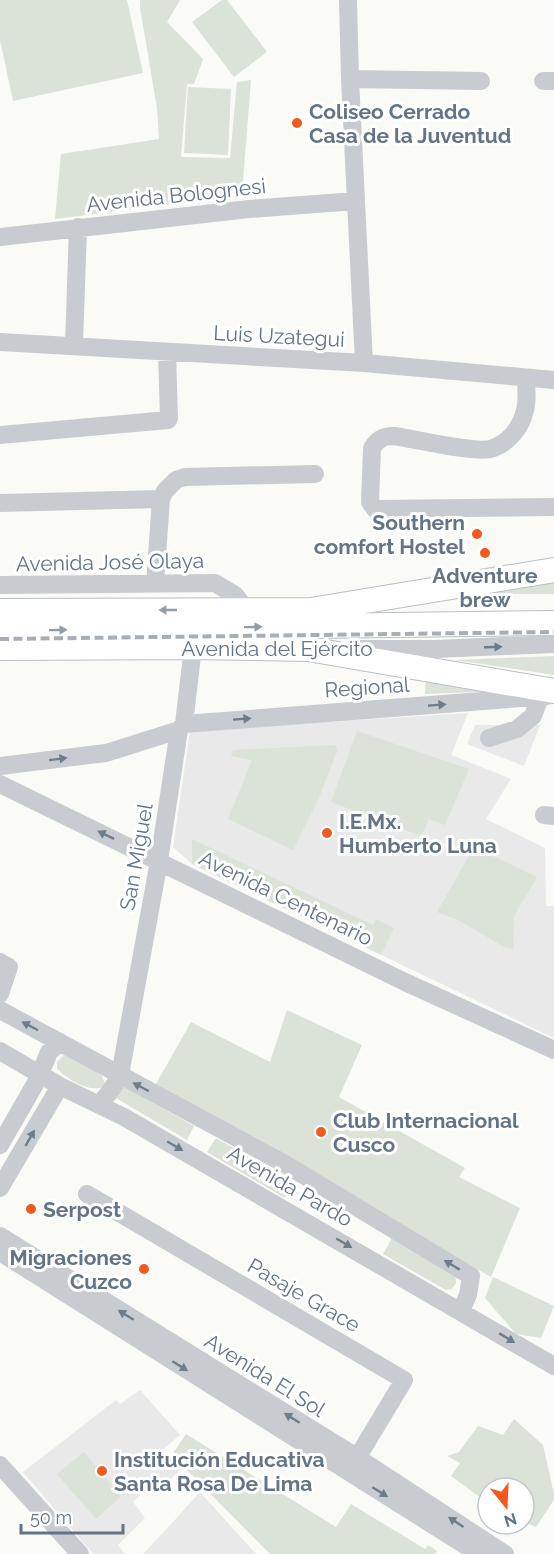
<svg xmlns="http://www.w3.org/2000/svg" width="554" height="1554" font-family="Raleway,sans-serif">
	<style>
		.built { fill: #e8e9e8 }
		.green { fill: #dbe2d8 }
		.lines { fill: none; stroke-linecap: round; stroke-linejoin: round }
		.major-casing { stroke: #babfc3; stroke-width: 26 }
		.minor { stroke: #c8ccd0; stroke-width: 18 }
		.major { stroke: #fff; stroke-width: 24 }
		.rail { stroke: #a7aeb5; stroke-width: 4; stroke-dasharray: 9 4.5; stroke-linecap: butt }
		.oneway { fill: #919eaa }
		.oneway2 { fill: #6c7d8c }
		.poi-dot { fill: #f25a1f; stroke: #fff; stroke-width: 2 }
		.labels { text-anchor: middle; dominant-baseline: central; stroke-width: 6; stroke-linejoin: round; paint-order: stroke }
		.poi-label { font-size: 21px; font-weight: bold; fill: #627485; stroke: #fff; text-anchor: start }
		.street-label { font-size: 21px; fill: #627485; stroke: #fff }
	</style>
	<rect width="100%" height="100%" fill="#fafaf7"/>
	<path class="built" d="M 468,713 L 451,755 L 511,779 L 486,819 L 545,848 L 546,906 L 554,906 L 554,1038 L 192,864 L 173,847 L 190,731 Z
		M 475,725 L 540,725 L 524,766 L 467,744 Z
		M 140,1390 L 180,1435 L 161,1451 L 180,1470 L 166,1484 L 158,1477 L 133,1502 L 145,1518 L 118,1545 L 125,1554 L 93,1554 L 23,1472 L 116,1400 L 120,1404 Z
		M 200,1492 L 256,1554 L 143,1554 L 173,1522 Z"/>
	<path class="green" d="M 0,0 L 127,0 L 143,73 L 13,101 L 0,40 Z
		M 140,0 L 180,0 L 167,22 L 203,59 L 194,84 L 187,84 L 181,157 L 230,158 L 237,82 L 251,80 L 243,181 L 236,196 L 55,219 L 61,154 L 159,139 L 157,108 L 140,7 Z
		M 222,0 L 227,0 L 267,52 L 234,77 L 192,22 Z
		M 188,87 L 231,89 L 228,155 L 184,153 Z
		M 554,576 L 554,594 L 435,594 Z
		M 554,656 L 554,675 L 455,660 Z
		M 426,678 L 503,691 L 425,694 Z
		M 357,731 L 469,769 L 445,825 L 429,819 L 421,836 L 331,802 Z
		M 336,745 L 337,752 L 318,800 L 293,850 L 228,819 L 252,760 L 231,756 L 233,750 Z
		M 192,839 L 373,925 L 376,919 L 394,928 L 381,955 L 192,864 Z
		M 474,847 L 537,877 L 514,916 L 513,949 L 506,948 L 458,920 L 437,912 Z
		M 287,1010 L 362,1045 L 339,1097 L 465,1168 L 459,1177 L 520,1208 L 491,1277 L 156,1084 L 191,1022 L 270,1062 Z
		M 65,1054 L 74,1056 L 102,1076 L 106,1086 C 90,1094 69,1080 57,1069 L 57,1062 Z
		M 125,1087 L 194,1126 L 187,1140 L 116,1098 L 116,1089 Z
		M 216,1138 L 294,1183 L 285,1198 L 207,1152 Z
		M 392,1238 L 455,1275 L 456,1283 L 452,1289 L 446,1290 L 383,1254 Z
		M 493,1277 L 554,1306 L 541,1338 L 516,1334 L 485,1298 Z
		M 514,1419 L 543,1445 L 554,1494 L 554,1500 L 536,1527 L 524,1522 L 524,1488 L 488,1488 L 488,1503 L 451,1476 L 460,1463 L 447,1456 L 459,1452 L 478,1426 L 503,1435 Z
		M 186,1434 L 336,1527 L 351,1504 L 425,1549 L 428,1545 L 437,1551 L 435,1554 L 270,1554 L 172,1455 Z
		M 84,1452 L 121,1496 L 96,1519 L 57,1474 Z"/>
	<g class="lines">
		<g class="major-casing">
			<path id="major" d="M 311,610 L 554,570
				M 0,611 L 319,610
				M 0,630 L 554,623
				M 0,648 L 193,647 L 308,649 L 554,691"/>
		</g>
		<path class="minor" d="M 348,0 L 350,79 L 364,363
			M 350,79 L 481,81
			M 543,81 L 554,81
			M 0,237 L 249,209 L 356,201
			M 0,342 L 364,363 L 554,380
			M 74,345 L 78,227
			M 526,378 C 526,388 528,400 525,410 C 521,428 508,444 490,449 C 472,453 415,439 394,436 C 383,436 378,439 372,448 L 370,502 L 375,509 L 554,507
			M 0,435 L 168,420 L 169,418 L 167,352
			M 0,503 L 161,499
			M 155,584 L 161,499 L 165,491 L 176,480 L 185,477 L 315,474
			M 0,585 L 215,583 L 235,595 L 246,609
			M 355,649 L 435,649 L 554,644
			M 184,724 L 547,696
			M 489,738 L 517,729 L 533,716 L 540,697
			M 0,766 L 106,753 L 179,730
			M 0,784 L 405,982 L 554,1050
			M 544,815 L 554,816
			M 0,962 L 9,967 L 0,994
			M 0,1010 L 285,1164 L 471,1276 L 468,1295 L 461,1311
			M 0,1051 L 60,1086 L 124,1117 L 554,1366
			M 99,1105 L 112,1089 L 120,1075 L 159,861 L 179,730 L 184,724 L 193,647
			M 0,1145 L 38,1079 L 49,1052 L 60,1042
			M 0,1188 L 60,1086
			M 87,1194 L 404,1380 L 351,1468
			M 0,1236 L 358,1458 L 505,1554
			M 0,1252 L 479,1554
			M 0,1465 L 80,1554"/>
		<use href="#major" class="major"/>
		<path class="rail" d="M 0,639 L 554,632"/>
	</g>
	<defs><path id="oneway-solid" d="M-6-.8H1V-3.2L6.5 0L1 3.2V.8H-6Z" transform="scale(1.5)"/></defs>
	<g class="oneway">
		<use href="#oneway-solid" transform="translate(168 610) rotate(-180)"/>
		<use href="#oneway-solid" transform="translate(253 627) rotate(-1)"/>
		<use href="#oneway-solid" transform="translate(58 630) rotate(-1)"/>
	</g>
	<g class="oneway2">
		<use href="#oneway-solid" transform="translate(493 647) rotate(-2)"/>
		<use href="#oneway-solid" transform="translate(437 705) rotate(-4)"/>
		<use href="#oneway-solid" transform="translate(242 719) rotate(-4)"/>
		<use href="#oneway-solid" transform="translate(58 759) rotate(-7)"/>
		<use href="#oneway-solid" transform="translate(106 835) rotate(-154)"/>
		<use href="#oneway-solid" transform="translate(30 1026) rotate(-152)"/>
		<use href="#oneway-solid" transform="translate(141 1087) rotate(-152)"/>
		<use href="#oneway-solid" transform="translate(30 1138) rotate(-60)"/>
		<use href="#oneway-solid" transform="translate(175 1146) rotate(30)"/>
		<use href="#oneway-solid" transform="translate(344 1243) rotate(30)"/>
		<use href="#oneway-solid" transform="translate(452 1265) rotate(-149)"/>
		<use href="#oneway-solid" transform="translate(126 1315) rotate(-148)"/>
		<use href="#oneway-solid" transform="translate(507 1338) rotate(31)"/>
		<use href="#oneway-solid" transform="translate(180 1366) rotate(32)"/>
		<use href="#oneway-solid" transform="translate(292 1418) rotate(-148)"/>
		<use href="#oneway-solid" transform="translate(380 1492) rotate(32)"/>
		<use href="#oneway-solid" transform="translate(456 1522) rotate(-147)"/>
	</g>
	<g class="poi-dot">
		<circle cx="297" cy="123" r="6"/>
		<circle cx="477" cy="534" r="6"/>
		<circle cx="485" cy="553" r="6"/>
		<circle cx="327" cy="833" r="6"/>
		<circle cx="321" cy="1132" r="6"/>
		<circle cx="31" cy="1209" r="6"/>
		<circle cx="144" cy="1269" r="6"/>
		<circle cx="102" cy="1471" r="6"/>
	</g>
	<g class="labels">
		<g class="poi-label">
			<text x="309" y="111">Coliseo Cerrado<tspan x="309" dy="24">Casa de la Juventud</tspan></text>
			<text x="465" y="522" text-anchor="end">Southern<tspan x="465" dy="24">comfort Hostel</tspan></text>
			<text x="485" y="575" text-anchor="middle">Adventure<tspan x="485" dy="24">brew</tspan></text>
			<text x="339" y="821">I.E.Mx.<tspan x="339" dy="24">Humberto Luna</tspan></text>
			<text x="333" y="1120">Club Internacional<tspan x="333" dy="24">Cusco</tspan></text>
			<text x="43" y="1209">Serpost</text>
			<text x="132" y="1257" text-anchor="end">Migraciones<tspan x="132" dy="24">Cuzco</tspan></text>
			<text x="114" y="1459">Institución Educativa<tspan x="114" dy="24">Santa Rosa De Lima</tspan></text>
		</g>
		<g class="street-label">
			<text transform="translate(176 195) rotate(-6)">Avenida Bolognesi</text>
			<text transform="translate(279 336) rotate(3)">Luis Uzategui</text>
			<text transform="translate(110 562) rotate(-1)">Avenida José Olaya</text>
			<text x="277" y="648">Avenida del Ejército</text>
			<text transform="translate(367 687) rotate(-4)">Regional</text>
			<text transform="translate(136 857) rotate(-80)">San Miguel</text>
			<text transform="translate(286 898) rotate(26)">Avenida Centenario</text>
			<text transform="translate(290 1186) rotate(30)">Avenida Pardo</text>
			<text transform="translate(304 1295) rotate(30)">Pasaje Grace</text>
			<text transform="translate(265 1375) rotate(32)">Avenida El Sol</text>
		</g>
	</g>
	<g transform="translate(506 1506) rotate(162)"><circle r="28" fill="#ffffff" stroke="#c0c7ce" stroke-width="1.5"/>
	<path d="M0-4.5L10 22L0 15L-10 22Z" fill="#f25a1f"/>
	<text y="-9" font-size="16" font-weight="bold" text-anchor="middle" fill="#627485">N</text>
	</g>
	<path d="M21 1524v9h102v-9" fill="none" stroke="#627485" stroke-width="3"/>
	<text x="30" y="1524" font-size="18" fill="#627485" stroke="#ffffff" stroke-width="4.5" paint-order="stroke">50 m</text>
</svg>
